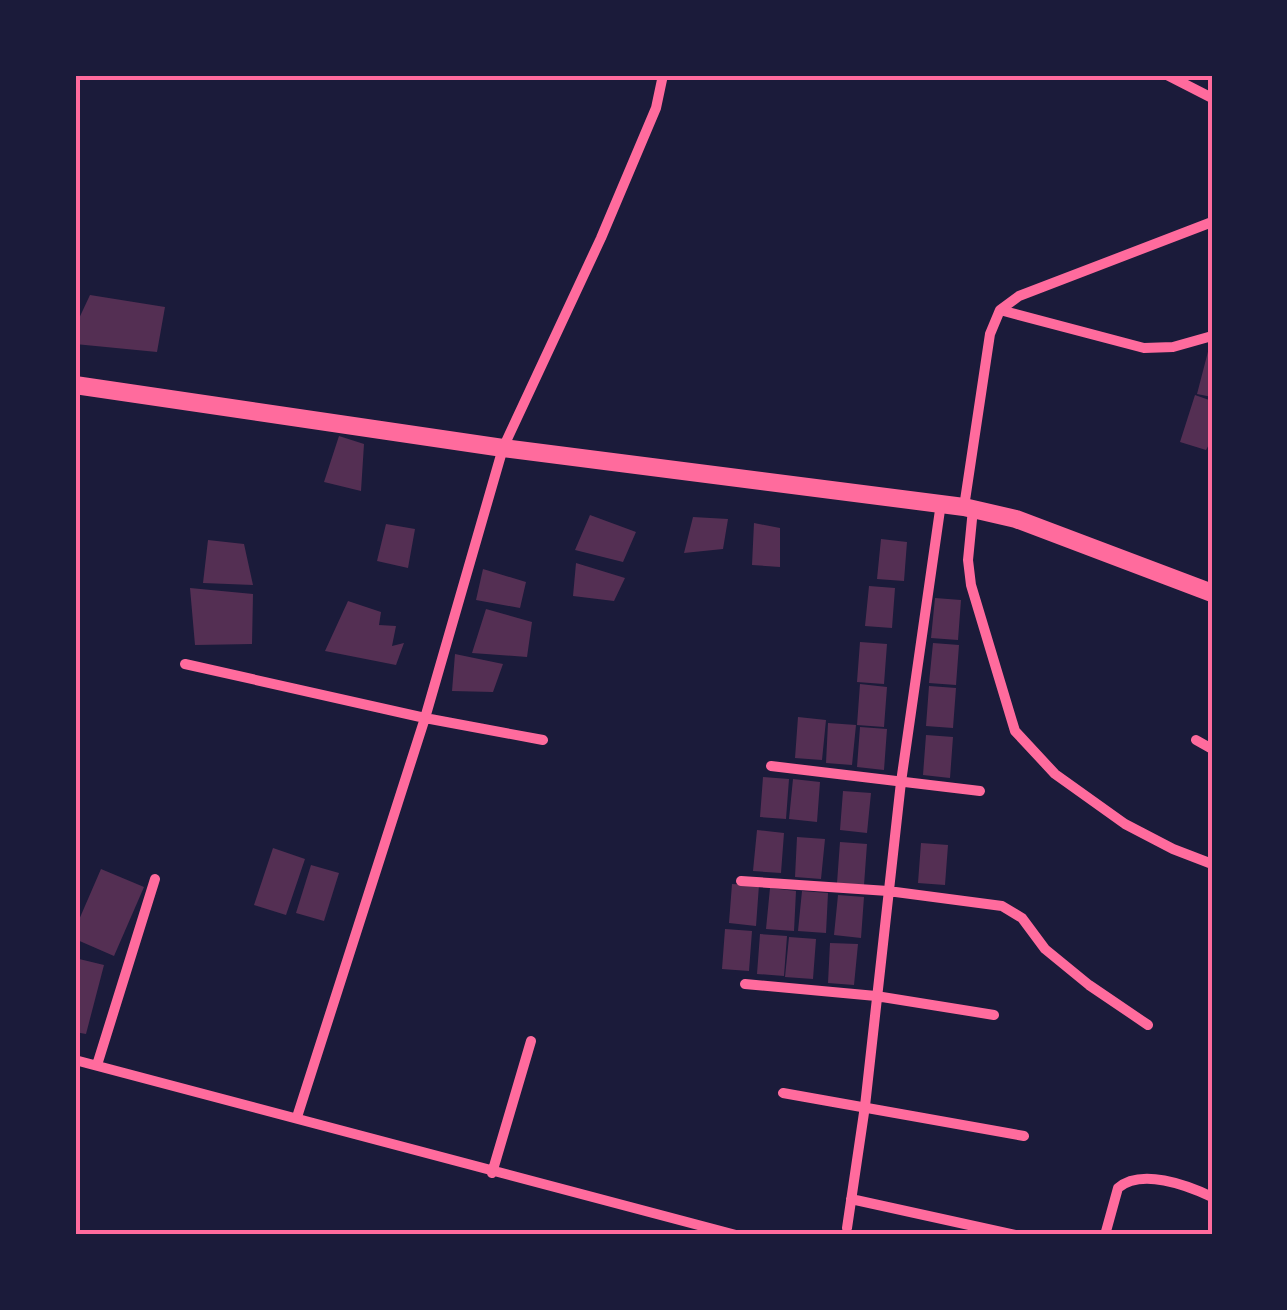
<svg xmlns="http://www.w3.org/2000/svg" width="1287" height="1310" font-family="Helvetica,sans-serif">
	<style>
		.building { fill: #542f53 }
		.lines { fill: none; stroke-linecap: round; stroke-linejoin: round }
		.minor { stroke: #ff6b9d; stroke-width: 10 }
		.tertiary { stroke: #ff6b9d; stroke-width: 18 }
		.neatline { fill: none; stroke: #ff6b9d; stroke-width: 4 }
	</style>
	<rect width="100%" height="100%" fill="#1b1b3a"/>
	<path class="building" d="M 90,295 L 165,307 L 157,352 L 75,344 L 75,327 Z
		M 1211,340 L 1212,340 L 1212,397 L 1197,394 Z
		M 1195,395 L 1212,401 L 1212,439 L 1206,450 L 1180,442 Z
		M 339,436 L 364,444 L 361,491 L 324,482 Z
		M 590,515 L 636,532 L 623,562 L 575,550 Z
		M 693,517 L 728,519 L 723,549 L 684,553 Z
		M 754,523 L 780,528 L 780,567 L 752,565 Z
		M 386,524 L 415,529 L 408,568 L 377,561 Z
		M 881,539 L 907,542 L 904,581 L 877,579 Z
		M 208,540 L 244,544 L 253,585 L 203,583 Z
		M 576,563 L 625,578 L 614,601 L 573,596 Z
		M 483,569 L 526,582 L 520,608 L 476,600 Z
		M 869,586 L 895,588 L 892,628 L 865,626 Z
		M 190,588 L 253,594 L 252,644 L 195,645 Z
		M 935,598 L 961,600 L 958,640 L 931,638 Z
		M 348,601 L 381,612 L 379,625 L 396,626 L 392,646 L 404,643 L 396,665 L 325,651 Z
		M 486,609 L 532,622 L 527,657 L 472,653 Z
		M 860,642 L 887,644 L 884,684 L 857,682 Z
		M 933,643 L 959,645 L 956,685 L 929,683 Z
		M 455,654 L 503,664 L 493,692 L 452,691 Z
		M 860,684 L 887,687 L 884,727 L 857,725 Z
		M 929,686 L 956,688 L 953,728 L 926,726 Z
		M 798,717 L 826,720 L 822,760 L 795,758 Z
		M 828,723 L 856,725 L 852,765 L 826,763 Z
		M 860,727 L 887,729 L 884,770 L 857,767 Z
		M 926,735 L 953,737 L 950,778 L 923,775 Z
		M 763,777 L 789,779 L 786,819 L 760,817 Z
		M 793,779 L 820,782 L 817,822 L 789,819 Z
		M 843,791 L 871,793 L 867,833 L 840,830 Z
		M 757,830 L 784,833 L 781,873 L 753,871 Z
		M 797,837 L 825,839 L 821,879 L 795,877 Z
		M 840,842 L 867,844 L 864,885 L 837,883 Z
		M 921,843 L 948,845 L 945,885 L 918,883 Z
		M 273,848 L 305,859 L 286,915 L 254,905 Z
		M 311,865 L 339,873 L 324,921 L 296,913 Z
		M 101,869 L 144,887 L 114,956 L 75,939 L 75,929 Z
		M 732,884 L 759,885 L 756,926 L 729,923 Z
		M 770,888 L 796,891 L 794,931 L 766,929 Z
		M 802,891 L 828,893 L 826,933 L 798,931 Z
		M 838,895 L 864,897 L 861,938 L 834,935 Z
		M 725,929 L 752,931 L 749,971 L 722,969 Z
		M 760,934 L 787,936 L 784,976 L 757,974 Z
		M 789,937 L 816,939 L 813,979 L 785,977 Z
		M 830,943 L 858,944 L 854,985 L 828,983 Z
		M 75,958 L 104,965 L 86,1034 L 75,1032 Z"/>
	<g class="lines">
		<path class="minor" d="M 1167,75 L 1212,98
			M 1000,310 L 1144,348 L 1173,347 L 1212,336
			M 964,507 L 990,334 L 1000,310 L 1019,296 L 1212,222
			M 973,509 L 968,560 L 971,585 L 1015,731 L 1055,774 L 1125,824 L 1173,849 L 1212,864
			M 185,664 L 425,718 L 543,740
			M 1196,740 L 1212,749
			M 771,766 L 980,791
			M 741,881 L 888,891 L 1002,906 L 1022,918 L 1045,949 L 1089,985 L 1148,1025
			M 745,984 L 876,996 L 994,1015
			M 75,1060 L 736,1235
			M 97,1065 L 155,879
			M 783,1093 L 1024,1136
			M 297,1117 L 425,718 L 503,448 L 601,238 L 656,108 L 663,75
			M 492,1173 L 531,1041
			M 851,1199 L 1015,1235
			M 847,1228 L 865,1106 L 901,782 L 941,503
			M 1105,1235 L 1118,1188 C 1141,1168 1187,1185 1212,1197"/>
		<path class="tertiary" d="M 75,385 L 503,448 L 964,507 L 1016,519 L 1212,593"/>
	</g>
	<rect width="1287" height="1310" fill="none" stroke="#1b1b3a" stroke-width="155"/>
	<rect x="78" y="78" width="1132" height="1154" class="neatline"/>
</svg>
